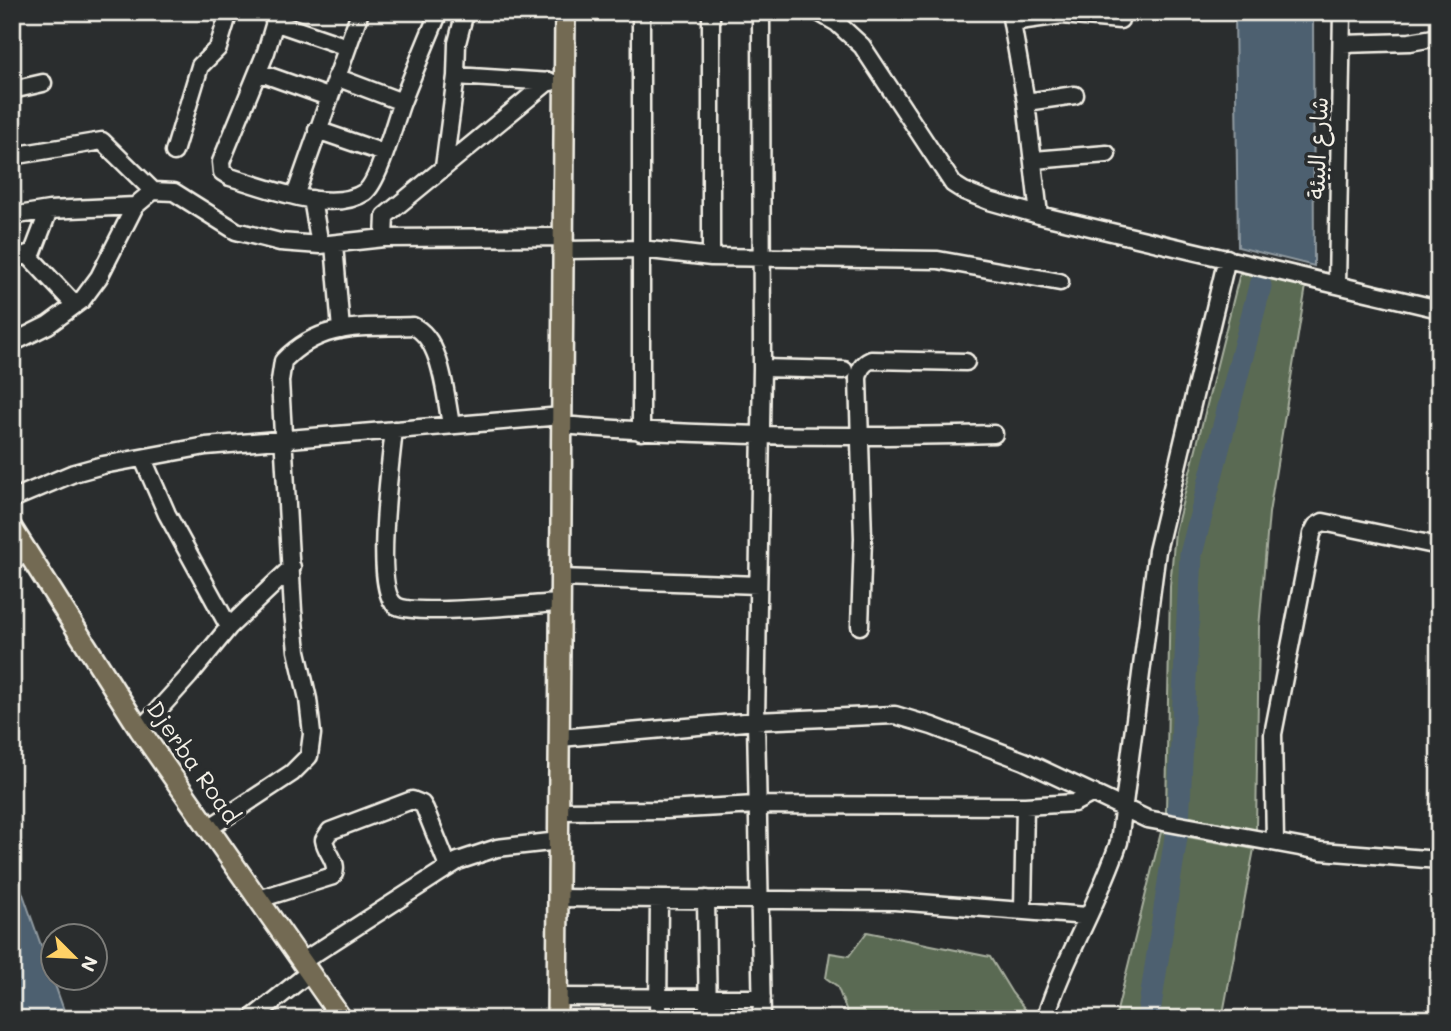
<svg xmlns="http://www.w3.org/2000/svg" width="1451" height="1031" font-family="Mali,'Playpen Sans Arabic',sans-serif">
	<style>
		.green { fill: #5a6a53; stroke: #a7ae9e; stroke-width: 2 }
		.water { fill: #4d6070; stroke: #909aa0; stroke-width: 2 }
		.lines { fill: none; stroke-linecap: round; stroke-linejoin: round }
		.river { stroke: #4d6070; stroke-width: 23 }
		.minor-casing { stroke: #f4f1e8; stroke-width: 21 }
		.major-casing { stroke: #f4f1e8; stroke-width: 24 }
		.minor { stroke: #2a2d2e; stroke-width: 16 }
		.major { stroke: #736b52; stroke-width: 19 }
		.labels { text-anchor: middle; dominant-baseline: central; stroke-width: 7; stroke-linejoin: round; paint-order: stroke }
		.street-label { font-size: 23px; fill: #f4f1e8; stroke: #2a2d2e }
	</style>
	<rect width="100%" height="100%" fill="#2a2d2e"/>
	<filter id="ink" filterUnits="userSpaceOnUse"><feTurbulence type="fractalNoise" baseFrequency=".0143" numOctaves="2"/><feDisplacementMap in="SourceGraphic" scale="14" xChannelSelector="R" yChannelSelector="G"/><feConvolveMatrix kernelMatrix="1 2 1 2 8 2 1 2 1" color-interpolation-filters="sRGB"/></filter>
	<g filter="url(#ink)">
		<path class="green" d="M 1240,273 L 1306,286 L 1269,513 L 1259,628 L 1256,830 L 1166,812 L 1170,586 L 1175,532 Z
			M 1161,832 L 1254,849 L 1222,1019 L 1115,1019 Z
			M 867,932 L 990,957 L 1012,993 L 1033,1019 L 850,1019 L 837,986 L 826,978 L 830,953 L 849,956 Z"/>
		<path class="water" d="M 1235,12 L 1313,12 L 1314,266 L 1238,247 Z
			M 12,863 L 67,1019 L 12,1019 Z"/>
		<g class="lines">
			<path class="river" d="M 1148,1019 L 1178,824 L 1191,554 L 1260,286"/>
			<g class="minor-casing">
				<path id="minor" d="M 278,12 L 266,52 L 221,162 L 222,172 L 230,177 C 265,187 331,215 365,192 C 379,182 395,120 402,102 C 414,72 426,42 439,12
					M 711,12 L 711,257
					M 761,12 L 762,368 L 756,721 L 762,1019
					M 818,12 L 837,23 L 862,46 L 953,184 L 964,191 L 989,201 L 1039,215 L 1439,309
					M 1010,12 L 1026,102 L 1039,215
					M 274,22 L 347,47
					M 1012,22 L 1062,15 L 1120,20
					M 1343,44 L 1410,42 L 1439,37
					M 258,72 L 328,97
					M 456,76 L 551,82
					M 336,77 L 402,102
					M 12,90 L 43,83
					M 1026,102 L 1075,95
					M 317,130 L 384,153
					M 174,152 L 200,66 L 218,48 L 229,12
					M 12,156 L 102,141 L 153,191
					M 1034,160 L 1107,154
					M 444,167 L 456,76 L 457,43 L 465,12
					M 295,196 L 360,12
					M 312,199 L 320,245
					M 12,216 L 49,210 L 135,206
					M 384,238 L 385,216 L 549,81
					M 334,244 L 341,330
					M 563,250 L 641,249 L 711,257 L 938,260 L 1060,282
					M 28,255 L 75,305
					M 12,260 L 33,252 L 49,210
					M 1337,285 L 1342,12
					M 12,343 L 48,325 L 82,300 L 99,277 L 135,206 L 153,191 L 174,192 L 236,231 L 280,242 L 320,245 L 384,238 L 563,237
					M 762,368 L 844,370
					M 562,425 C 706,437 850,438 994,434
					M 394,430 C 391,459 373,587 395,605 C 410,617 534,604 560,603
					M 641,432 L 641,12
					M 143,459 L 167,514 L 229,627
					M 12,499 L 74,473 L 103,465 L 206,446 L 562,416
					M 12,561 L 28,552
					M 561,578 L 758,585
					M 860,626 L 863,538 L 858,378 C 860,369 862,364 871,360 L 966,362
					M 140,730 L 189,676 L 229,627 L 292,567
					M 560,738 L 756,721 L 895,715 L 932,726 L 1024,761 L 1147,819 L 1321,851 L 1439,860
					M 559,811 L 666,810 L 756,805 L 1025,806 L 1074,803 L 1093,793
					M 209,828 L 292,773 L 309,756 L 312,734 L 308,699 L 297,651 L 293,611 L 280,381 L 283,361 C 322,321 362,328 413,326 C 442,339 445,395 451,424
					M 1275,841 L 1273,734 L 1312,534 L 1316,526 L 1323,522 L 1439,546
					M 558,898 L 895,901 L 1087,916
					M 259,899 L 333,876 C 340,863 326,853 324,840 L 330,831 L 412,800 L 422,804 L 425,809 L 448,866
					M 706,899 L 708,1019
					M 1023,909 L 1025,806
					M 303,961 L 458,861 L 497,848 L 559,841
					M 558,997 L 762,998
					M 251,1019 L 310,972
					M 658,1019 L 659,899
					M 1045,1019 C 1064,958 1099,903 1119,842 L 1157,551 L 1227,258"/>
			</g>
			<g class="major-casing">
				<path id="major" d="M 12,528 L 140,730 L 342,1019
					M 557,1019 L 565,12"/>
			</g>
			<use href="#minor" class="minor"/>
			<use href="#major" class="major"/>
		</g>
	</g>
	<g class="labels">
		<g class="street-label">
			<text transform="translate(1317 148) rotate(-88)">شارع البيئة</text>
			<text transform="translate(194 762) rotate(55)">Djerba Road</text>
		</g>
	</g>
	<rect width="1451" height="1031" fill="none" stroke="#2a2d2e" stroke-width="42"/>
	<rect x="21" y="21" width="1409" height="989" fill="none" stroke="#f4f1e8" stroke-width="2.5" filter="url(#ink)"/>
	<g transform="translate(74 957) rotate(114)"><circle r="33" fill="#2a2d2e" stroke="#7b7b78" stroke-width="2"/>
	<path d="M0-5L12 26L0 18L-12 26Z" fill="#ffd166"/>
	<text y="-10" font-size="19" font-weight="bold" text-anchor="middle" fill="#f4f1e8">N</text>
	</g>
</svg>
